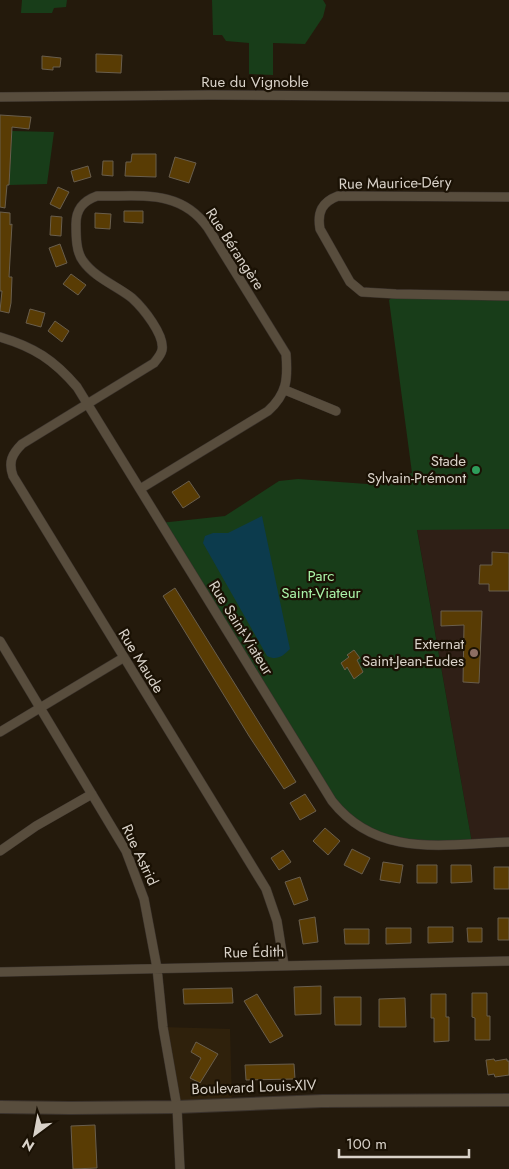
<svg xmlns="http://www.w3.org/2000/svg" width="509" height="1169" font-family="Jost,sans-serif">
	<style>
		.built { fill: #2f210c }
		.education { fill: #2f1f16 }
		.green { fill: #183d19 }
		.water { fill: #0c3b4d }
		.building { fill: #593c04; stroke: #695e4d }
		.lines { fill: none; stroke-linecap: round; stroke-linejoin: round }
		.minor-casing { stroke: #3a322c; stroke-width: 10 }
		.secondary-casing { stroke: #3a322c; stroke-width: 14 }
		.minor { stroke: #584d3d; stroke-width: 9 }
		.secondary { stroke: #584d3d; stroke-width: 12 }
		.leisure-dot { fill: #2e9e5b; stroke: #1a1104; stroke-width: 2 }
		.education-dot { fill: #8d6e63; stroke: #1a1104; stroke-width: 2 }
		.labels { text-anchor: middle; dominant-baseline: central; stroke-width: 4.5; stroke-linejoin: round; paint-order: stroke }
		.street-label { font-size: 15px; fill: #d9d2c9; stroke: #1a1104 }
		.poi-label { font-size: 15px; fill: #d9d2c9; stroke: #1a1104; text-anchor: end }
		.park-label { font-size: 15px; fill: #aaf4a8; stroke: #1a1104 }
	</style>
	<rect width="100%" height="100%" fill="#241a0c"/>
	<path class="built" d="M 163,1027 L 230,1029 L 232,1104 L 177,1107 Z"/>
	<path class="education" d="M 417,529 L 509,529 L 509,842 L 472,843 Z"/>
	<path class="green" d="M 22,0 L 67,0 L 66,7 L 54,8 L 52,13 L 21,13 Z
		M 212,0 L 323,0 L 326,5 L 323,17 L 305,44 L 273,43 L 273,75 L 249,74 L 249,43 L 226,41 L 222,35 L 213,35 Z
		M 12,131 L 54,132 L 47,184 L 9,185 Z
		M 396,294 L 509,296 L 509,529 L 417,530 L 472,843 L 403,843 L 346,817 L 160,523 L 225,516 L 279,481 L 298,479 L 367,484 L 412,473 L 389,300 Z"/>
	<path class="water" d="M 262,516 L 290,649 C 283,656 277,661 267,656 L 203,543 L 205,536 L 213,533 L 228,533 Z"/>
	<path class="building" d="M 96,54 L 122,55 L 121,73 L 96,72 Z
		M 42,56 L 61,58 L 60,67 L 53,67 L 53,70 L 42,69 Z
		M 0,115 L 31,117 L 29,129 L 12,127 L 9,185 L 7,185 L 5,208 L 0,207 Z
		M 132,154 L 156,154 L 156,177 L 125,176 L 126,162 L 131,162 Z
		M 175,157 L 196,163 L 189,183 L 169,177 Z
		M 103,161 L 113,161 L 113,176 L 102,175 Z
		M 88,166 L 91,177 L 74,182 L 71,171 Z
		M 58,187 L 69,192 L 60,209 L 50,204 Z
		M 124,211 L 143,211 L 143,223 L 124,222 Z
		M 0,212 L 10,213 L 10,225 L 12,224 L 9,277 L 12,277 L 11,303 L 9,313 L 0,311 L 2,291 L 0,291 Z
		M 95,213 L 111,214 L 110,229 L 95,228 Z
		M 51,216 L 62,217 L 61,236 L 50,235 Z
		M 60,244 L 67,263 L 56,267 L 49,248 Z
		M 71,274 L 86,285 L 78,295 L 63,284 Z
		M 30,309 L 45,313 L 41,327 L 26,323 Z
		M 55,321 L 69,331 L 62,342 L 48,331 Z
		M 189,481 L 200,497 L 183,508 L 172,492 Z
		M 492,552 L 509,553 L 509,591 L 489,591 L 489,584 L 479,584 L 480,565 L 492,565 Z
		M 175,588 L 296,782 L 284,789 L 249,736 L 163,596 Z
		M 441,611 L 482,611 L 479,683 L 463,682 L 464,625 L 441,626 Z
		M 354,650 L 360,658 L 357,660 L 363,672 L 354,679 L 347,667 L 345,670 L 341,663 L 349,657 L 347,655 Z
		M 305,794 L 316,811 L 300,820 L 290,803 Z
		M 325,828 L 340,841 L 328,855 L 313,841 Z
		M 352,849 L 370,858 L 362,874 L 344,865 Z
		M 283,850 L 291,862 L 279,870 L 271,858 Z
		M 383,862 L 403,865 L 400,883 L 380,880 Z
		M 417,865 L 437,865 L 437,883 L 417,883 Z
		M 451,865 L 471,865 L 472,882 L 451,883 Z
		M 494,867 L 509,867 L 509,889 L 494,889 Z
		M 300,877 L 308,900 L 294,905 L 285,882 Z
		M 315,917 L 318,942 L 303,944 L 299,920 Z
		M 498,918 L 509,918 L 509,940 L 498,940 Z
		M 428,927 L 453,927 L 453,942 L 428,943 Z
		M 386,928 L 411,928 L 411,943 L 386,944 Z
		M 467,928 L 482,928 L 482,942 L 468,942 Z
		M 344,929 L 369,929 L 369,944 L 345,944 Z
		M 321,986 L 321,1014 L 295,1015 L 294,987 Z
		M 232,988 L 233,1003 L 184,1004 L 183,989 Z
		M 472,993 L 487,993 L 487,1016 L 490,1016 L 490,1040 L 475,1040 L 475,1018 L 472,1017 Z
		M 257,994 L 283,1036 L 270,1043 L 244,1001 Z
		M 431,994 L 446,994 L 446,1017 L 449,1017 L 449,1041 L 434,1042 L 434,1018 L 431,1018 Z
		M 334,997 L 361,997 L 361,1025 L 335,1025 Z
		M 405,998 L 406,1027 L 379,1027 L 379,999 Z
		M 196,1042 L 218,1054 L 200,1083 L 190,1078 L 201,1058 L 191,1052 Z
		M 494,1059 L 495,1061 L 507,1059 L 507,1061 L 509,1061 L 509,1075 L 495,1077 L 494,1074 L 488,1075 L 486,1060 Z
		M 294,1064 L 295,1079 L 246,1080 L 245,1065 Z
		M 95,1125 L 97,1168 L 73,1169 L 71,1126 Z"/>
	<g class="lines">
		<g class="minor-casing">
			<path id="minor" d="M 0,97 L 211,95 L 509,97
				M 509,197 L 338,196 C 322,202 317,212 320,229 L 350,282 L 362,292 L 396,294 L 509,296
				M 0,337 C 34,347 54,360 77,387 L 332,801 C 378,859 444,844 509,842
				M 285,390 L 336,411
				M 140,489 L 268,411 C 287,394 288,379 286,354 L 208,228 C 180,188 139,197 97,196 C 83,201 76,209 76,224 C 76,236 76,252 83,261 C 95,278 117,286 132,298 C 143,308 165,335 162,350 C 161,355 157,359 154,363 L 22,444 C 12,454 8,462 13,476 L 266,889 L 277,921 L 284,965
				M 0,641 L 126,851 L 144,899 L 157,968 L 163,1027 L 177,1107 L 180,1169
				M 0,732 L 123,658
				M 0,851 L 36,826 L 92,794
				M 0,972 L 509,961"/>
		</g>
		<g class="secondary-casing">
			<path id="secondary" d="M 0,1107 L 70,1108 L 177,1107 L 322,1101 L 509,1100"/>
		</g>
		<use href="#minor" class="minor"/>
		<use href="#secondary" class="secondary"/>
	</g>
	<circle class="leisure-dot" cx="476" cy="470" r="5"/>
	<circle class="education-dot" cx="474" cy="653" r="5"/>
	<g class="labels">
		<g class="street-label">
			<text x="255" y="82">Rue du Vignoble</text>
			<text transform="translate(395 183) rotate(-1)">Rue Maurice-Déry</text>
			<text transform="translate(235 249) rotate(57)">Rue Bérangère</text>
			<text transform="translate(241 628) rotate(58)">Rue Saint-Viateur</text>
			<text transform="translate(141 661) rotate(58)">Rue Maude</text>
			<text transform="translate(140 855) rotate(65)">Rue Astrid</text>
			<text transform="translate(254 952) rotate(-1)">Rue Édith</text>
			<text transform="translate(254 1087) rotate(-2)">Boulevard Louis-XIV</text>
		</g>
		<g class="poi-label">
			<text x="466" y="461">Stade<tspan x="466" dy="17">Sylvain-Prémont</tspan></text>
			<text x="464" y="644">Externat<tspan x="464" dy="17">Saint-Jean-Eudes</tspan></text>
		</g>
		<g class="park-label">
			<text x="321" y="576">Parc<tspan x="321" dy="17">Saint-Viateur</tspan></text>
		</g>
	</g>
	<g transform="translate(35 1134) rotate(212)" stroke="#1a1104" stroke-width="4" paint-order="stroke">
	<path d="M0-4L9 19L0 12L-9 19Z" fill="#d9d2c9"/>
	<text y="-8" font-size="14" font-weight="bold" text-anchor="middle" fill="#d9d2c9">N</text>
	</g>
	<path d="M339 1149v8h130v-8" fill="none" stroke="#d9d2c9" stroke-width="2.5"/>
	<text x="346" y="1149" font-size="15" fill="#d9d2c9" stroke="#1a1104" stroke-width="4" paint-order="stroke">100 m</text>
</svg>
